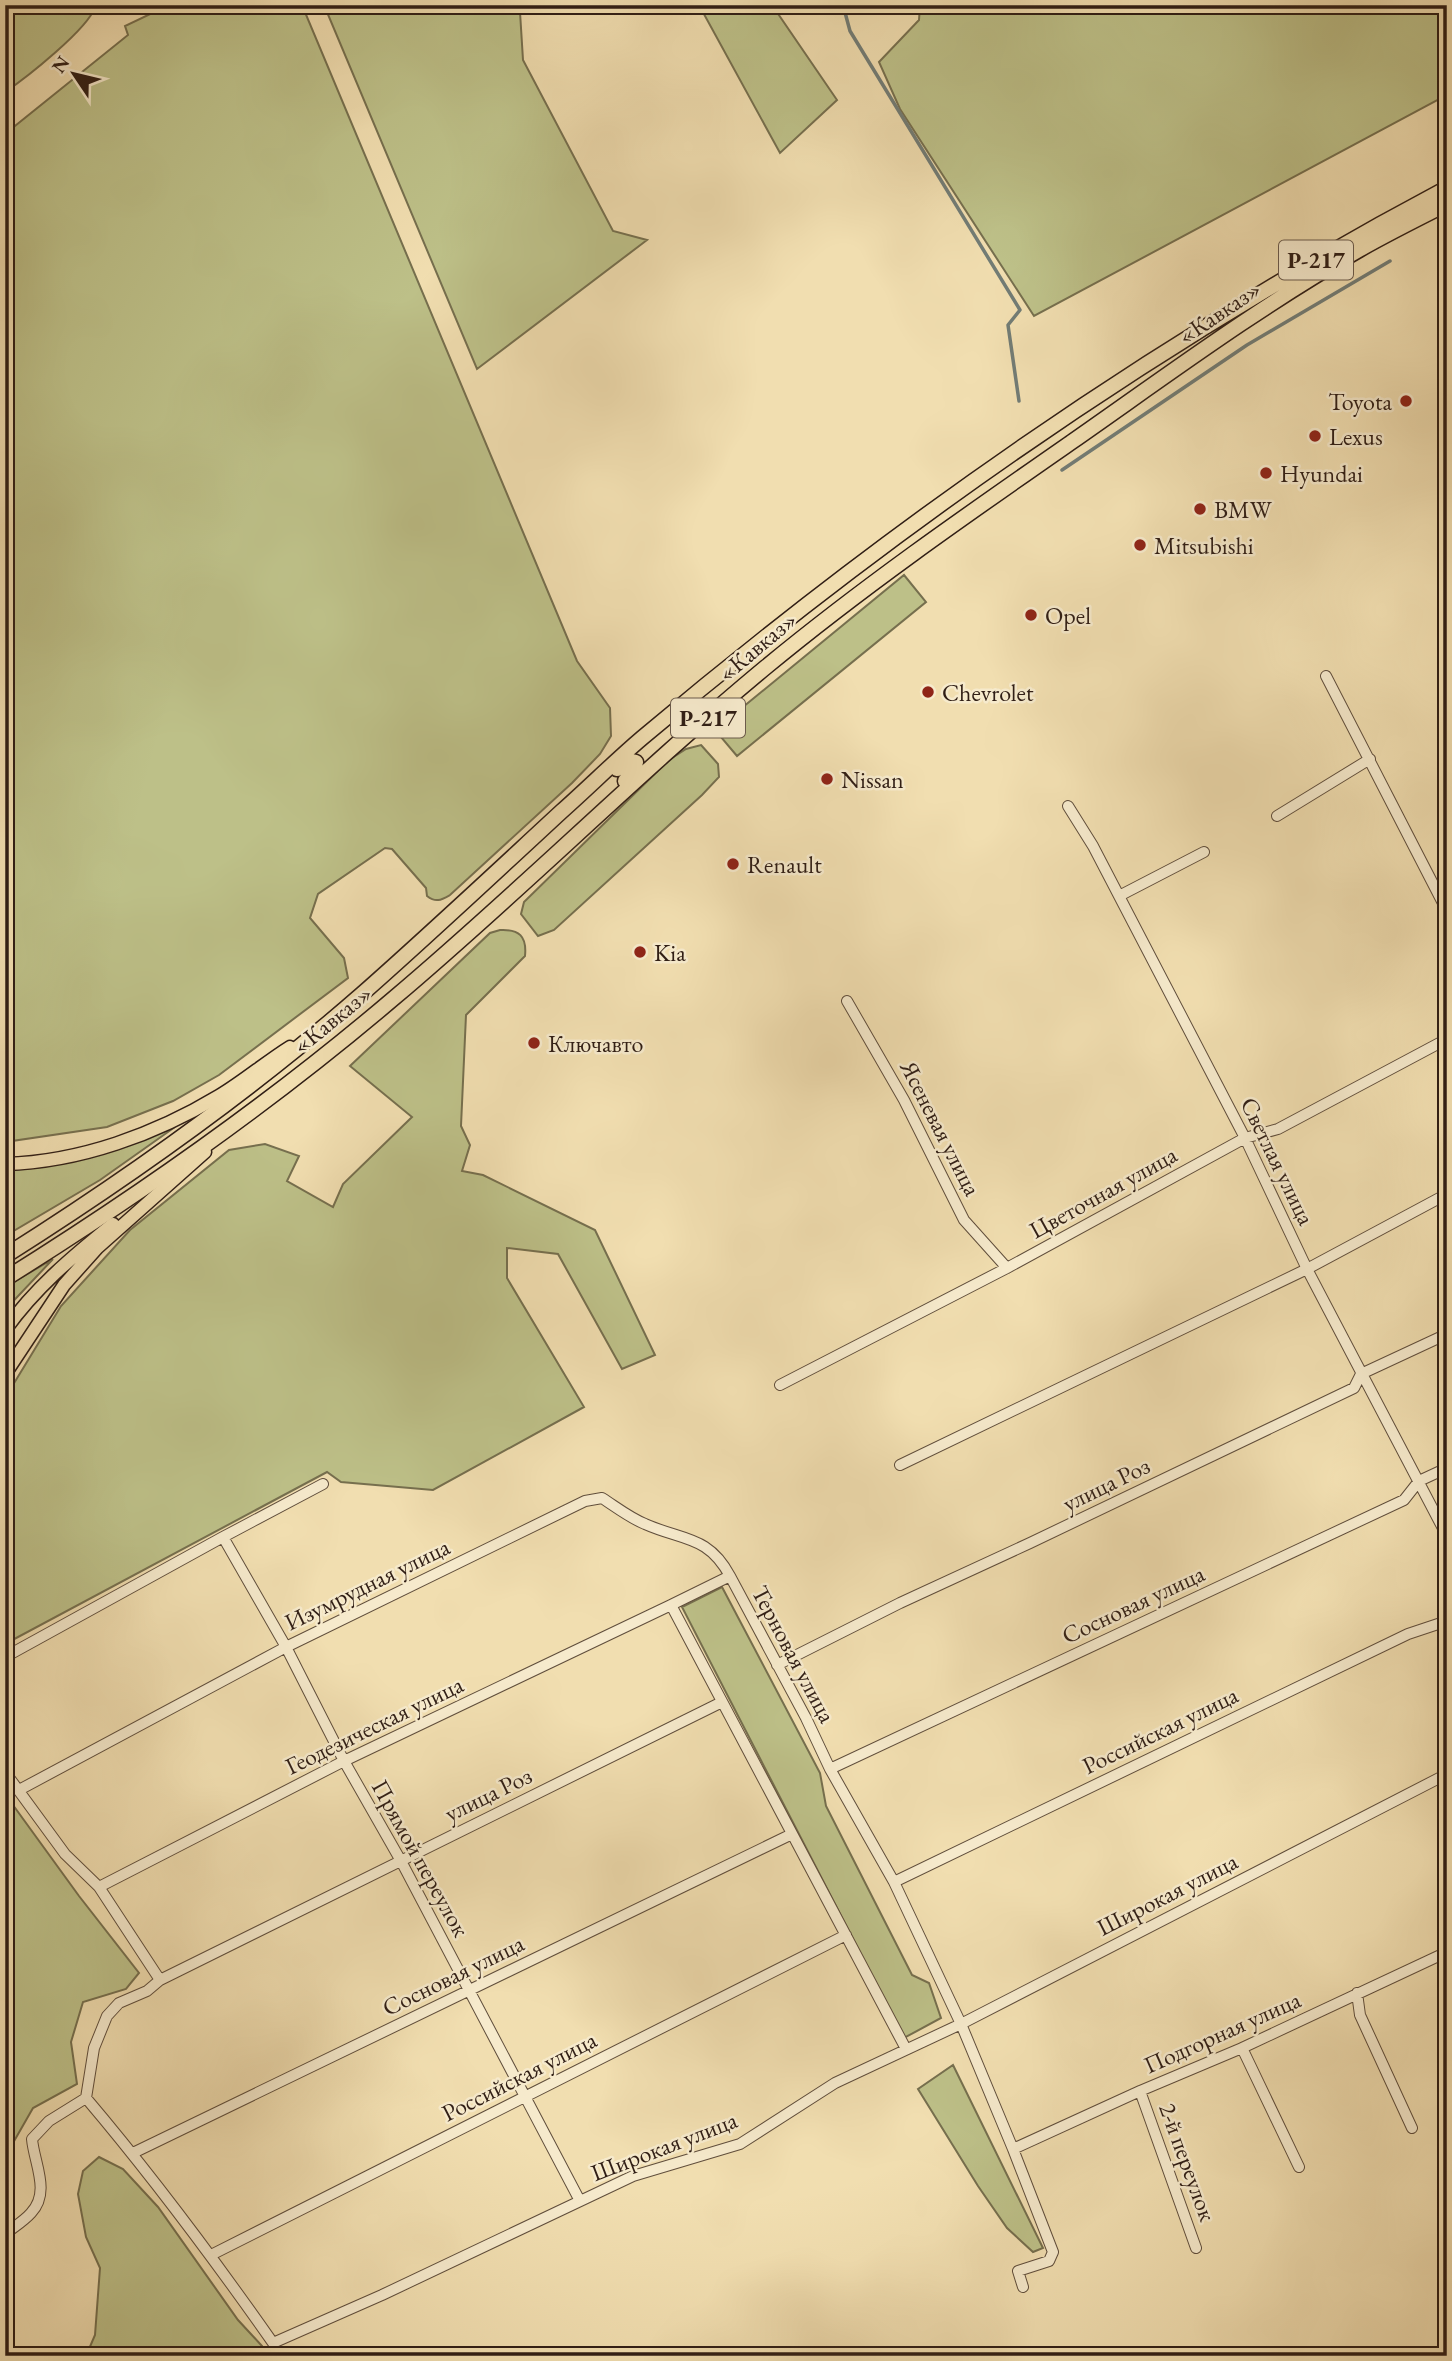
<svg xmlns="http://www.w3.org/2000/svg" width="1452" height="2361" font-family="'EB Garamond',serif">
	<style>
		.green { fill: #bdc088; stroke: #766f4e; stroke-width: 2 }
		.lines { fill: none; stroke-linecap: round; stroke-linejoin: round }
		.stream { stroke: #727c75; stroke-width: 3.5 }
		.minor-casing { stroke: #604e3c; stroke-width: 12 }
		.major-casing { stroke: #301e15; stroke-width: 15 }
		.highway-casing { stroke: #301e15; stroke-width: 17 }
		.minor { stroke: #f6eacc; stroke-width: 10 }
		.major { stroke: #f1deb0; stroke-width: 12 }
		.highway { stroke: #f1deb0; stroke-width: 14 }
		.poi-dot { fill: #8f2418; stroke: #f6eacc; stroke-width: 2.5 }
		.labels { text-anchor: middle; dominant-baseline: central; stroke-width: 5; stroke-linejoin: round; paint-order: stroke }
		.shield { fill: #f6eacc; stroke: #6b5b4c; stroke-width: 2 }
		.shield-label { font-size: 23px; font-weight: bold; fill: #301e15 }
		.street-label { font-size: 24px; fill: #301e15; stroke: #f6eacc }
		.poi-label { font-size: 24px; fill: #301e15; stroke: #f6eacc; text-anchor: start }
	</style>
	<rect width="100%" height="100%" fill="#f1deb0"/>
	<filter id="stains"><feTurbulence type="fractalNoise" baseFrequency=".00286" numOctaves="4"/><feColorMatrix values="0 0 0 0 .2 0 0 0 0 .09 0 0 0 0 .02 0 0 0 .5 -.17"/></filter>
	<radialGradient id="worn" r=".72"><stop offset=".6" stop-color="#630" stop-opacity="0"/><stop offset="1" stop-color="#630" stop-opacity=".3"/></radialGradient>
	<path class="green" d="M 5,5 L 94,5 L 95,7 C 88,29 26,78 5,92 Z
		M 169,5 L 302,5 L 577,661 L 610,708 L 611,736 L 600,754 L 572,783 L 450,895 C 441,900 436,903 427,896 L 426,888 L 392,849 L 385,848 L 318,894 L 310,918 L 344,958 L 348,978 L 219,1075 L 173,1101 L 107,1127 L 5,1142 L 5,1022 L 12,1018 L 5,1020 L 5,134 L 128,35 L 125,26 Z
		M 324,5 L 527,5 L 520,12 L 523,60 L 613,231 L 647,240 L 477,369 Z
		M 699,5 L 772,5 L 837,100 L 780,153 Z
		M 920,5 L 1447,5 L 1447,95 L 1034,316 L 900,109 L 879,62 L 919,20 Z
		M 904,575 L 926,602 L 737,756 L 715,730 Z
		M 701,745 L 718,764 L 719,777 L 702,795 L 554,930 L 538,936 L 521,914 L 524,902 L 669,760 L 686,749 Z
		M 500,930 C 519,929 527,936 525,956 L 466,1015 L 461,1126 L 470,1145 L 462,1171 L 483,1175 L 595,1230 L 655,1355 L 622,1369 L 558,1254 L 507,1248 L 507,1278 L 584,1407 L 433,1490 L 341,1482 L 327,1472 L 5,1644 L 5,1398 L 61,1306 L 130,1230 L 229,1150 L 265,1144 L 299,1156 L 287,1181 L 333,1207 L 343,1184 L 412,1117 L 350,1066 L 490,933 Z
		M 175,1127 L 100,1180 L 5,1236 L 5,1170 C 64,1170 120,1146 175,1127 Z
		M 53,1259 L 5,1310 L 5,1287 Z
		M 722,1587 L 820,1773 L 826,1806 L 912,1975 L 929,1983 L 941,2018 L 904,2038 L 682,1607 Z
		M 5,1794 L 79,1896 L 139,1973 L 126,1989 L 83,2002 L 71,2042 L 77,2084 L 33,2108 L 5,2157 Z
		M 953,2065 L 1043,2248 L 1033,2252 L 1007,2228 L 978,2186 L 918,2089 Z
		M 99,2157 L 123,2169 L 158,2207 L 238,2320 L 262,2346 L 265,2356 L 86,2356 L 95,2335 L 100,2268 L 86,2237 L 78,2194 L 83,2171 Z"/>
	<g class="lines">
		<path class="stream" d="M 843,5 L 850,31 L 1020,310 L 1008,325 L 1019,401
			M 1062,470 L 1247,345 L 1390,261"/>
		<g class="minor-casing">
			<path id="minor" d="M 1326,676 L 1447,911
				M 1068,806 L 1093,846 L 1245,1138 L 1307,1269 L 1447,1536
				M 1277,816 L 1370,759
				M 1119,896 L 1204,852
				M 847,1001 L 904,1100 L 964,1220 L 1007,1268
				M 780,1385 L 1007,1268 L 1245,1138 L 1278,1129 L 1447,1039
				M 900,1465 L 1307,1269 L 1447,1194
				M 223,1537 L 286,1647 L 344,1761 L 401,1861 L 580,2201
				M 5,1657 L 223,1537 L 323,1484
				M 777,1665 L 900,1603 L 1030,1543 L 1354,1388 L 1361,1374 L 1447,1334
				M 830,1769 L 1404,1500 L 1419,1481 L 1447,1468
				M 5,1772 L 65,1854 L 99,1887 L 160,1980 L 147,1991 L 119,2003 L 107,2016 L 94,2048 L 86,2098 L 49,2121 L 32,2139 C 34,2163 51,2192 31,2213 C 24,2221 14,2227 5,2234
				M 19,1790 L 286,1647 L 585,1501 L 602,1498 C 616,1507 630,1518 645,1524 C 683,1541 708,1535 730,1576
				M 894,1882 L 1408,1634 L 1447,1621
				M 99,1887 L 344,1761 L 671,1605
				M 160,1980 L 722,1702
				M 1357,1993 L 1360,2015 L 1412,2128
				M 1242,2048 L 1299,2167
				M 906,2049 L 671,1605 L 730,1576 L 806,1718 L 830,1769 L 894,1882 L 961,2024 L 1013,2149 L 1053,2252 L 1049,2261 L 1018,2271 L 1023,2287
				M 1140,2091 L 1196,2248
				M 86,2098 C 153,2177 214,2259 273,2343 L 382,2295 L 633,2176 L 740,2144 L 835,2083 L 961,2024 L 1447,1774
				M 1013,2149 L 1140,2091 L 1242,2048 L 1447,1952
				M 133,2153 L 792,1834
				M 211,2255 L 846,1935"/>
		</g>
		<g class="major-casing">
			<path id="major" d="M 5,1164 C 80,1162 156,1134 219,1096 C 244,1081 266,1062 290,1047
				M 5,1330 C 35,1288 73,1256 113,1224
				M 5,1374 L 64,1285 L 97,1248 L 205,1152"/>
		</g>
		<g class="highway-casing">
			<path id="highway" d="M 617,769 L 628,760 L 636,762 L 633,772 L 625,781
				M 5,1256 C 130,1177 251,1091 362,994 C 430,934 496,872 562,811 C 589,787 615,761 642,738 C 890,529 1160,340 1447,188
				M 5,1279 C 141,1194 272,1102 394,998 C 521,891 638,773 766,667 C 864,586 968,514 1073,441 C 1166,376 1259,307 1359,250 C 1387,234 1417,219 1447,204"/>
		</g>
		<use href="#minor" class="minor"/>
		<use href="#major" class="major"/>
		<use href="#highway" class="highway"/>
	</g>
	<g class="poi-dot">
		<circle cx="1406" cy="401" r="7"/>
		<circle cx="1315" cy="436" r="7"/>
		<circle cx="1266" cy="473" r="7"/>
		<circle cx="1200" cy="509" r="7"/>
		<circle cx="1140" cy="545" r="7"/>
		<circle cx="1031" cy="615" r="7"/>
		<circle cx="928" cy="692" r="7"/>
		<circle cx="827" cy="779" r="7"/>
		<circle cx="733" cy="864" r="7"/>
		<circle cx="640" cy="952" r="7"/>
		<circle cx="534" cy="1043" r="7"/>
	</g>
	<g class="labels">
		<g class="shield">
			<rect x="1279" y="240.5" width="74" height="39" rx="5"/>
			<rect x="671" y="698.5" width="74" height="39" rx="5"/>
		</g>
		<g class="shield-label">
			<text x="1316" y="260">Р-217</text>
			<text x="708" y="718">Р-217</text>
		</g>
		<g class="street-label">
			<text transform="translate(1219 312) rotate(-34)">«Кавказ»</text>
			<text transform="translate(757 646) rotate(-40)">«Кавказ»</text>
			<text transform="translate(332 1019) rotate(-39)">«Кавказ»</text>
			<text transform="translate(941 1128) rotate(63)">Ясеневая улица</text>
			<text transform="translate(1278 1161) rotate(64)">Светлая улица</text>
			<text transform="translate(1103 1192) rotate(-29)">Цветочная улица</text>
			<text transform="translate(1106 1484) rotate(-26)">улица Роз</text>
			<text transform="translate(367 1584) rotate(-26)">Изумрудная улица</text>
			<text transform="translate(1133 1604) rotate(-25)">Сосновая улица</text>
			<text transform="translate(794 1654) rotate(62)">Терновая улица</text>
			<text transform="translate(374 1725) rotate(-26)">Геодезическая улица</text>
			<text transform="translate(1160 1730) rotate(-26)">Российская улица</text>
			<text transform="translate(488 1794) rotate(-26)">улица Роз</text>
			<text transform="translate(421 1858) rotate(61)">Прямой переулок</text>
			<text transform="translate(1167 1894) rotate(-27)">Широкая улица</text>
			<text transform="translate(453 1975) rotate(-26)">Сосновая улица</text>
			<text transform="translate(1222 2032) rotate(-24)">Подгорная улица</text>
			<text transform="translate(519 2076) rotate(-27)">Российская улица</text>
			<text transform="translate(664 2146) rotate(-21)">Широкая улица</text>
			<text transform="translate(1188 2162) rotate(70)">2-й переулок</text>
		</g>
		<g class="poi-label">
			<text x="1392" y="401" text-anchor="end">Toyota</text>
			<text x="1329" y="436">Lexus</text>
			<text x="1280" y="473">Hyundai</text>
			<text x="1214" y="509">BMW</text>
			<text x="1154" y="545">Mitsubishi</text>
			<text x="1045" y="615">Opel</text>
			<text x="942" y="692">Chevrolet</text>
			<text x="841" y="779">Nissan</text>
			<text x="747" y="864">Renault</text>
			<text x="654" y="952">Kia</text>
			<text x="548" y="1043">Ключавто</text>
		</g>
	</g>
	<rect width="1452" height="2361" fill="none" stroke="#f1deb0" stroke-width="28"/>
	<rect x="7" y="7" width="1438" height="2347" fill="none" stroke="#301e15" stroke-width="3.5"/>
	<rect x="14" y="14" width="1424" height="2333" fill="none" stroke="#301e15" stroke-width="2"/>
	<g transform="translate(74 74) rotate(305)" stroke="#f6eacc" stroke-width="5" paint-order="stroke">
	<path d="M0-5L12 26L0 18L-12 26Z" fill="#301e15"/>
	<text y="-10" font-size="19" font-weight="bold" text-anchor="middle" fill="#301e15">N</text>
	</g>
	<rect width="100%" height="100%" filter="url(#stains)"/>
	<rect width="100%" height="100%" fill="url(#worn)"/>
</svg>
